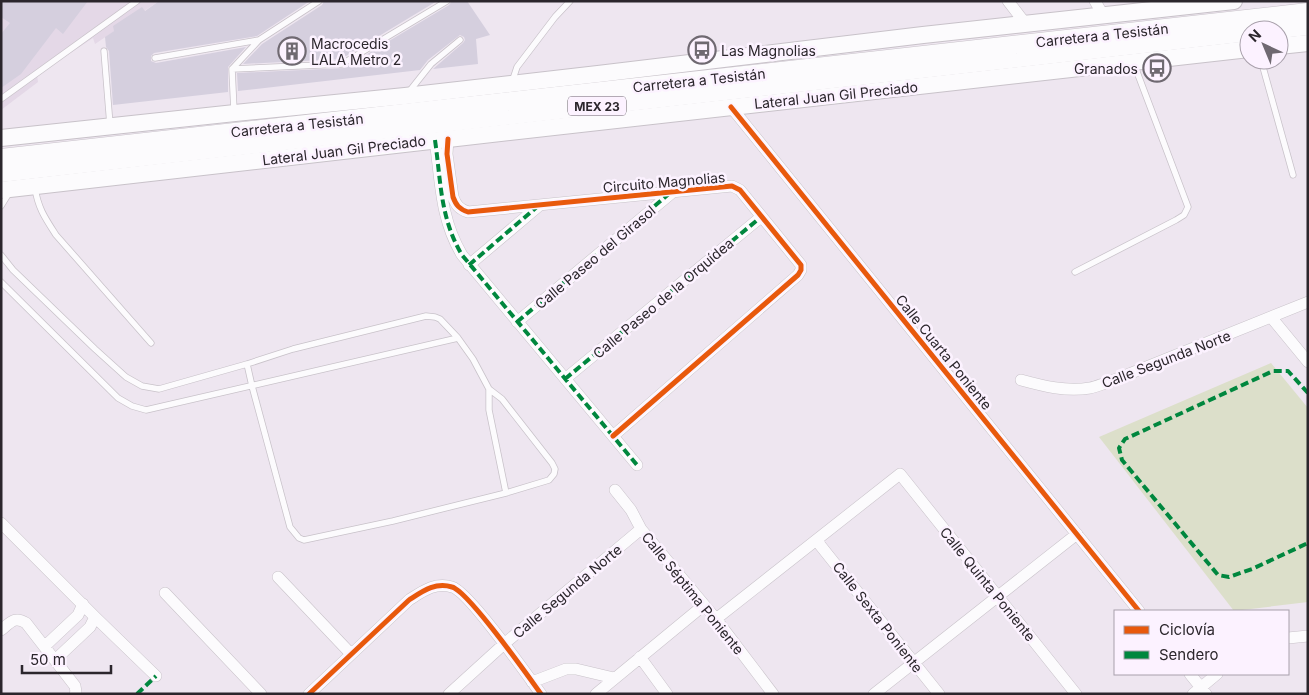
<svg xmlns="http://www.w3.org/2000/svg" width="1309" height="695" font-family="Inter,sans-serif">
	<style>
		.built { fill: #e4d8e7 }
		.green { fill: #dcdfca }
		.building { fill: #d5cfde }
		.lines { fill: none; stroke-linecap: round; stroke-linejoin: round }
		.lane-casing { stroke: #c8c2c9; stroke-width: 7 }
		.street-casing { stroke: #c8c2c9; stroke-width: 12 }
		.secondary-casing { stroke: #c8c2c9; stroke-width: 18 }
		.primary-casing { stroke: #c8c2c9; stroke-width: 19 }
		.lane { stroke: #fcfbfd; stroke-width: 5.5 }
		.street { stroke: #fcfbfd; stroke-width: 11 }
		.secondary { stroke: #fcfbfd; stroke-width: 16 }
		.primary { stroke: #fcfbfd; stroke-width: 18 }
		.quiet { stroke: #00873e; stroke-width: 4; stroke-dasharray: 8 4; stroke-linecap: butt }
		.cycleway-casing { stroke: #fcf2ff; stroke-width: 8 }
		.cycleway { stroke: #e8590c; stroke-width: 5 }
		.labels { text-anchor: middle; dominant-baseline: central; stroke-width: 5; stroke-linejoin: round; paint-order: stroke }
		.shield { fill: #fcf2ff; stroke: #6a636b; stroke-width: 1 }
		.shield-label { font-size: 12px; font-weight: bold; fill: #2b262c }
		.street-label { font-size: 14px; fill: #2b262c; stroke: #fcf2ff }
		.poi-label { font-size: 14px; fill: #2b262c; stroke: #fcf2ff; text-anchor: start }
	</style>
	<rect width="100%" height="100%" fill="#eee6f0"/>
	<path class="built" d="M 1,1 L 159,1 L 95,44 L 93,38 L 37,75 L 38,82 L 1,110 Z"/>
	<path class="green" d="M 1271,363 L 1308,408 L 1308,602 L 1234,611 L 1099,437 Z"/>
	<path class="building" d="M 1,1 L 88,1 L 63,34 L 56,28 L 21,74 L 1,88 L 1,34 L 10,23 L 1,17 Z
		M 159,1 L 310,1 L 257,36 L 154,53 L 151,56 L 151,61 L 156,63 L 246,47 L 228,67 L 228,92 L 113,105 L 109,51 L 106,47 L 105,37 L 114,31 L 113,26 L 142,7 L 145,11 Z
		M 324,1 L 437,1 L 341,59 L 243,64 L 262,44 L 322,5 Z
		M 452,1 L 467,1 L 490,35 L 476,39 L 478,64 L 433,69 L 463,43 L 465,40 L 464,37 L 460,35 L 428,60 L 420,70 L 238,91 L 237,73 L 344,68 L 449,5 Z"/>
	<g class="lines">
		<g class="lane-casing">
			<path id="lane" d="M 104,51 L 110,125
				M 155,58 L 259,40
				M 1261,60 L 1293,175
				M 232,69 L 342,64 L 447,1
				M 512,82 L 517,67 L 555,17 L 570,1
				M 408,93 L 431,64 L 460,40
				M 1,99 L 137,1
				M 234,111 L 232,69 L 259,40 L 319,1
				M 35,188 C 38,208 45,218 56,235 L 151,343
				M 1,206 L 9,193
				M 1,255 L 13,270 L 95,349 L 126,377 L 142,386 L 159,389 L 247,364 L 293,349 L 426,316 L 435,317 L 440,319 L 458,338 L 473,359 L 489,389 L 489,410 L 506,493
				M 1075,272 L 1176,220 L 1184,215 L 1188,207 L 1134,64
				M 1,282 L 118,398 L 132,406 L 146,410 L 458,338
				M 247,364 L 252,386 L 290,527 L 299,538 L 304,540 L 393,521 L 506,493 L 549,480 L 554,474 L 555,469 L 552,463 L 502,399 L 489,389"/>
		</g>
		<g class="street-casing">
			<path id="street" d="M 1008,1 L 1025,23
				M 1095,1 L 1103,15
				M 731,107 L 1139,611
				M 448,139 L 447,154 L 453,197 C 456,205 459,209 468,212 L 732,186 L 740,190 L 801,265 L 801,270 L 798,275 L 613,436
				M 435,140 C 441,182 440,218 462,255 L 637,465
				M 469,265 L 540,205
				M 1271,317 L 1308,362
				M 517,322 L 673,192
				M 565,379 L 761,217
				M 1021,380 C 1043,386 1066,392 1090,388 C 1096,387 1102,384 1109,382 L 1308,302
				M 615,490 L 631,510 L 641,529 L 716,619 L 773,694
				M 1,523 L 95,617 L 156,676
				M 816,540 L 939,694
				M 278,577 L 351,654
				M 165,593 L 261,694
				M 716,619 L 900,474 L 1076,694
				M 1,630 C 11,622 15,616 26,623 L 75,686 L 76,692 L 75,694
				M 1288,638 L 1308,636
				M 45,646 L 78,615 L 83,604
				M 640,657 L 667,694
				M 55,660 L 90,627 L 95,617
				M 1190,674 L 1206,694
				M 532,682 L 566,669 L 576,669 L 614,678
				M 309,694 L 409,600 C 423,591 435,582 452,587 C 468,591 528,676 541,694
				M 449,694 L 504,644 L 641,529
				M 596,694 L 704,605
				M 874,694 L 1077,534
				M 1193,694 L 1217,674"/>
		</g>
		<g class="secondary-casing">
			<path id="secondary" d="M 1279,46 L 1308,43
				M 1,138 L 235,113 L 405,96 L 598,74 L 923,35 L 1234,1
				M 1,190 L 448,139 L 1249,49"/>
		</g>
		<g class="primary-casing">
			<path id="primary" d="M 1270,30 L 1308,26
				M 1,158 L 1308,12
				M 1,173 L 1249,32"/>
		</g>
		<use href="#lane" class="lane"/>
		<use href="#street" class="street"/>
		<use href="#secondary" class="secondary"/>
		<use href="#primary" class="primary"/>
		<path class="quiet" d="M 435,140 C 441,182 440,218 462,255 L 637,465
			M 469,265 L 538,206
			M 517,322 L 670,193
			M 565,379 L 761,217
			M 1308,393 L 1288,371 L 1273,371 L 1125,439 L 1119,448 L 1122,460 L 1218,575 L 1229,577 L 1252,569 L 1308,543
			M 137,694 L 156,676"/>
		<g class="cycleway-casing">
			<path id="cycleway" d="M 731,107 L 1139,611
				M 448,139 L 447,154 L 453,197 C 456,205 459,209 468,212 L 732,186 L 740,190 L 801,265 L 801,270 L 798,275 L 613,436
				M 309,694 L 409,600 C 423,591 435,582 452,587 C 468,591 528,676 541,694"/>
		</g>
		<use href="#cycleway" class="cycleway"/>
	</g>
	<defs>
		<g id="bus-ring" transform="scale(1.4375)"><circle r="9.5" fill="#fcf2ff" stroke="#6f6971" stroke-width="1.5"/><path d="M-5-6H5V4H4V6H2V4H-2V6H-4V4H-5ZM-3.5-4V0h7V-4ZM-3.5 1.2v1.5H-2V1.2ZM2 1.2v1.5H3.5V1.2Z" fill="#6f6971"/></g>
		<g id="building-ring" transform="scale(1.4375)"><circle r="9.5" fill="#fcf2ff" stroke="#6f6971" stroke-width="1.5"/><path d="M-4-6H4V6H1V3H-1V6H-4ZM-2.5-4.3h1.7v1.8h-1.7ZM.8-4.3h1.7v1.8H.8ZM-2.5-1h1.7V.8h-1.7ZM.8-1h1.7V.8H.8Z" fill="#6f6971"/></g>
	</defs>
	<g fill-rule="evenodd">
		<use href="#bus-ring" x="702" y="50"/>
		<use href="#building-ring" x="292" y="51"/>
		<use href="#bus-ring" x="1157" y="68"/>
	</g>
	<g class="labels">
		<rect class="shield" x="568" y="96.5" width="58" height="19" rx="4"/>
		<g class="shield-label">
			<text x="597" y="106">MEX 23</text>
		</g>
		<g class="street-label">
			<text transform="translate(1102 35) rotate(-6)">Carretera a Tesistán</text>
			<text transform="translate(699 80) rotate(-6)">Carretera a Tesistán</text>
			<text transform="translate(836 95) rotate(-6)">Lateral Juan Gil Preciado</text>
			<text transform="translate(297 125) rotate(-6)">Carretera a Tesistán</text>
			<text transform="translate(344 150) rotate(-7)">Lateral Juan Gil Preciado</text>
			<text transform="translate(664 182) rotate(-5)">Circuito Magnolias</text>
			<text transform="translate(595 257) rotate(-40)">Calle Paseo del Girasol</text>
			<text transform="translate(663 298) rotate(-40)">Calle Paseo de la Orquídea</text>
			<text transform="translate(944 352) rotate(51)">Calle Cuarta Poniente</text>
			<text transform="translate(1166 359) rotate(-21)">Calle Segunda Norte</text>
			<text transform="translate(988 584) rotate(51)">Calle Quinta Poniente</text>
			<text transform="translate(567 591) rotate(-40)">Calle Segunda Norte</text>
			<text transform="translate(693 593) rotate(51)">Calle Séptima Poniente</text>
			<text transform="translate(878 617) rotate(52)">Calle Sexta Poniente</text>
		</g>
		<g class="poi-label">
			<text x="311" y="43">Macrocedis<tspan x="311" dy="16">LALA Metro 2</tspan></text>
			<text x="721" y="50">Las Magnolias</text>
			<text x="1138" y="68" text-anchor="end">Granados</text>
		</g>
	</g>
	<rect width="1309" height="695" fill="none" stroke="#2b262c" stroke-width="5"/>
	<rect x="1114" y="610" width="175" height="65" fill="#fcf2ff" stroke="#a8a0ab"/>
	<rect x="1124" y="626" width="25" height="8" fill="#e8590c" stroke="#a8a0ab"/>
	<text x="1159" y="635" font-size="15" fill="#2b262c">Ciclovía</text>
	<rect x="1124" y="651" width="25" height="8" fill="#00873e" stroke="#a8a0ab"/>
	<text x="1159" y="660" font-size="15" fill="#2b262c">Sendero</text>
	<g transform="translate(1264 45) rotate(316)"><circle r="24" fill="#fcf2ff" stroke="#a8a0ab"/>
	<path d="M0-4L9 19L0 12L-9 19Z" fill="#6f6971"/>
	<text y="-8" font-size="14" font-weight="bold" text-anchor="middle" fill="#2b262c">N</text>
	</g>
	<path d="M22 665v8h89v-8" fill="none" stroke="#2b262c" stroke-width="2.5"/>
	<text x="30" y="665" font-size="15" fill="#2b262c" stroke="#fcf2ff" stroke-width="4" paint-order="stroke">50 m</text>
</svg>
